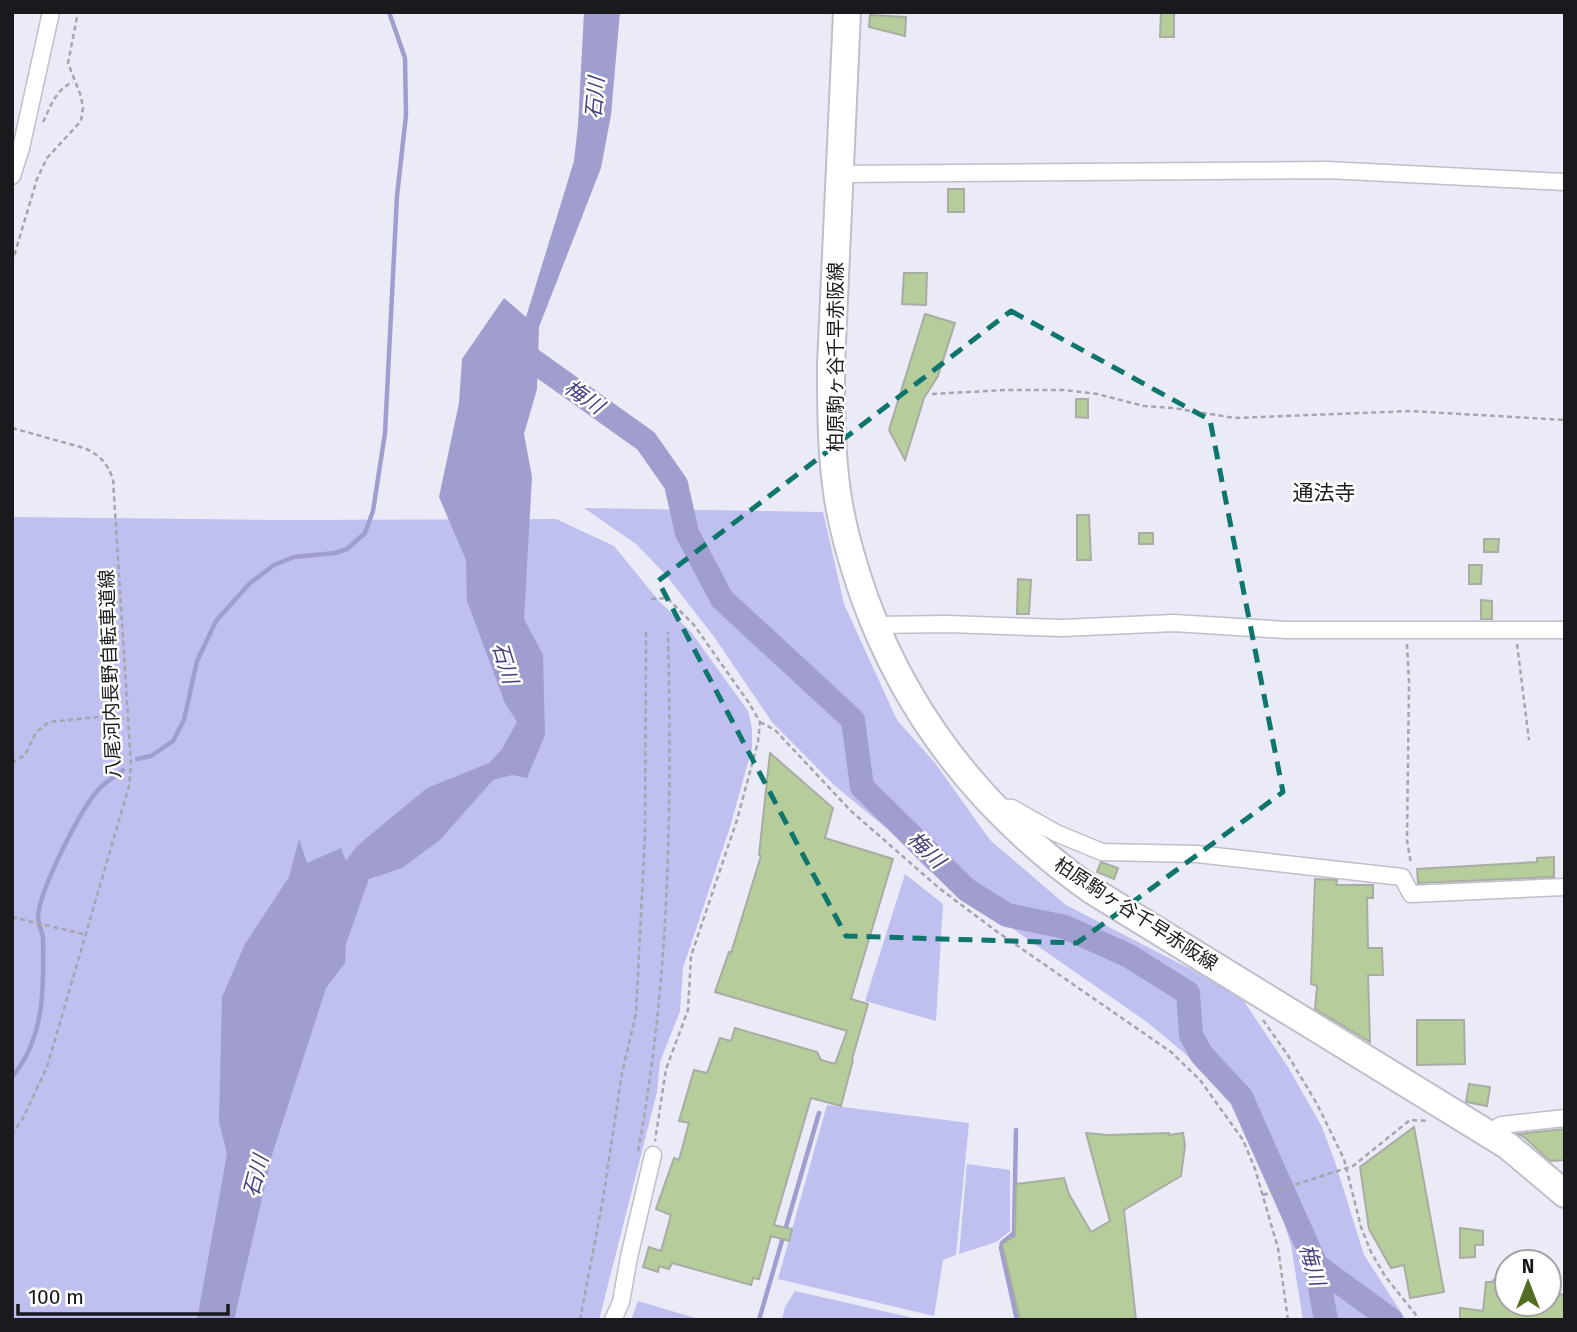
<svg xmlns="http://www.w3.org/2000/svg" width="1577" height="1332" font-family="'Fira Sans','Noto Sans JP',sans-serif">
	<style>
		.green { fill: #bfbff0 }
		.water { fill: #9f9ece }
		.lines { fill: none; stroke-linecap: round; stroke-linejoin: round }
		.stream { stroke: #9f9ece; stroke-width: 4.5 }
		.river { stroke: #9f9ece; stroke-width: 24 }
		.building { fill: #b6cc9b; stroke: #a8ada3; stroke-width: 2 }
		.street-casing { stroke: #bebfc9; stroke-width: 19 }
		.primary-casing { stroke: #bebfc9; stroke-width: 30 }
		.path { stroke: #a4a5ad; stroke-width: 2.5; stroke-dasharray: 5 3.5; stroke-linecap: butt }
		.street { stroke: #fff; stroke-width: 16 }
		.primary { stroke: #fff; stroke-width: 26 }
		.marked { fill: none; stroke: #0f766e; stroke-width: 5; stroke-dasharray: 14 9; stroke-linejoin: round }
		.labels { text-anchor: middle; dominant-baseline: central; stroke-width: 5; stroke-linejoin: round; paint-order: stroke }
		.street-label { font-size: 19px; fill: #191a1d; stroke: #fff }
		.water-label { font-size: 21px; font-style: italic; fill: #46417e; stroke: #fff }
		.neighbourhood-label { font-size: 21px; fill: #191a1d; stroke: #fff }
	</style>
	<rect width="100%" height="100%" fill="#eaebf6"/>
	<path class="green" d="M 584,508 L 823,512 L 844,604 L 897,720 L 935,763 L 990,840 L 1066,905 L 1239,994 L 1288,1067 L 1321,1125 L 1335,1162 L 1364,1255 L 1406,1320 L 1303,1320 L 1291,1245 L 1267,1168 L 1245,1122 L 1220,1083 L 1147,1022 L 927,869 L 892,833 L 834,785 L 772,722 L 715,638 L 666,575 L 636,544 Z
		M 12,517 L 284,520 L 556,519 L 614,546 L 659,601 L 691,632 L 748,711 L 752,728 L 752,748 L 730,827 L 683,968 L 680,1011 L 660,1062 L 657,1092 L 599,1320 L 12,1320 Z
		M 905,874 L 943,904 L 936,1021 L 865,1001 Z
		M 827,1105 L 969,1123 L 956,1255 L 943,1260 L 934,1316 L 778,1279 Z
		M 967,1164 L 1010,1170 L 1010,1231 L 996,1242 L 959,1254 Z
		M 795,1291 L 922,1320 L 782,1320 L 785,1307 Z
		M 638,1301 L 702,1320 L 631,1320 Z"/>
	<path class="water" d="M 584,12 L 620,12 L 611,115 L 601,168 L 539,327 L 537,389 L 524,434 L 532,477 L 524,619 L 543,655 L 545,735 L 527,778 L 512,775 L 493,780 L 440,840 L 402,868 L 369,879 L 346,944 L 345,963 L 326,988 L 272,1155 L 234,1320 L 197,1320 L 227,1154 L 219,1122 L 222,997 L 245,944 L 289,877 L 299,839 L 307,863 L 341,848 L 346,861 L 357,846 L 427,788 L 489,763 L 502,749 L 517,722 L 505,703 L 467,601 L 466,560 L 439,497 L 459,403 L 462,359 L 504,298 L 526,317 L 574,161 L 578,125 Z"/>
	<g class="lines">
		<path class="stream" d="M 137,759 L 151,756 L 173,741 L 184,720 L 197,661 L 216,621 L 249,584 L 274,565 L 294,557 L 335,553 L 347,549 L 365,533 L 373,511 L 385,433 L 397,196 L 406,115 L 405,58 L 389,12
			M 12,1077 C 45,1038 44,986 43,938 C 42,931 38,924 38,917 C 39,891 82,805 101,787 C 107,781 116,776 123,770
			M 1016,1130 L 1014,1233 L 1002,1243 L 1001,1248 L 1017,1320
			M 759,1320 L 819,1113"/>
		<path class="river" d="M 521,352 L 646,441 L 676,484 L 687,533 L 722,599 L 853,720 L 862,787 L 967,890 L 1007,915 L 1065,927 L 1129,956 L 1188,993 L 1191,1035 L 1201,1054 L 1241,1097 L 1316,1265 L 1326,1320
			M 1316,1265 L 1391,1320"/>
	</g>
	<path class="building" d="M 1161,12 L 1174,12 L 1174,37 L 1160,37 Z
		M 870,15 L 906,17 L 905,36 L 869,27 Z
		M 948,189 L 964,189 L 964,212 L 948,212 Z
		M 904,273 L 927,273 L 926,305 L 902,304 Z
		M 925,314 L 955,323 L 938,376 L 924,398 L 905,460 L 889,430 Z
		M 1076,399 L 1088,399 L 1088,418 L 1076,417 Z
		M 1077,515 L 1089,515 L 1091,560 L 1077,560 Z
		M 1139,533 L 1153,533 L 1153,544 L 1139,544 Z
		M 1484,539 L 1499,539 L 1498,552 L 1484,552 Z
		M 1469,565 L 1482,565 L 1481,584 L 1469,584 Z
		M 1018,579 L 1031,580 L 1029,614 L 1017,614 Z
		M 1481,600 L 1492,601 L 1492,619 L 1481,619 Z
		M 770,753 L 833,808 L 825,838 L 893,859 L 851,999 L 868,1004 L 852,1059 L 853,1060 L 841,1106 L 811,1098 L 774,1225 L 792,1229 L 789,1241 L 771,1236 L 759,1279 L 753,1278 L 751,1285 L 672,1263 L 669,1269 L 659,1266 L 658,1272 L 643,1267 L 649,1247 L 661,1251 L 671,1215 L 656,1209 L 674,1158 L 679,1160 L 689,1123 L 679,1121 L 694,1070 L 707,1073 L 720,1038 L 731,1041 L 735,1028 L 817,1052 L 821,1060 L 835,1064 L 847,1031 L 715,992 L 729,952 L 731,953 L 761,856 L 759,855 Z
		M 1554,857 L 1554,877 L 1418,883 L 1417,869 L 1537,862 L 1537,858 Z
		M 1101,862 L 1118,868 L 1114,879 L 1097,872 Z
		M 1315,879 L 1337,880 L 1336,885 L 1373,885 L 1373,898 L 1367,898 L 1368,948 L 1382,948 L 1383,975 L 1368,975 L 1370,1042 L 1315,1009 L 1317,986 L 1311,984 Z
		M 1417,1020 L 1464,1020 L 1465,1064 L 1417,1065 Z
		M 1469,1084 L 1490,1087 L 1487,1106 L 1466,1102 Z
		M 1414,1127 L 1444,1292 L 1410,1298 L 1404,1265 L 1391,1268 L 1369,1229 L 1360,1167 Z
		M 1565,1129 L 1565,1160 L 1550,1161 L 1524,1137 L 1518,1134 Z
		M 1086,1133 L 1108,1135 L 1169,1133 L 1169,1135 L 1183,1133 L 1185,1145 L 1181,1176 L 1124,1210 L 1136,1320 L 1020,1320 L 1002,1244 L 1015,1236 L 1016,1184 L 1064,1178 L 1069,1194 L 1091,1232 L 1110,1221 Z
		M 1460,1228 L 1483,1231 L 1483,1245 L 1475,1245 L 1475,1257 L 1460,1258 Z
		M 1507,1265 L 1507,1304 L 1549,1304 L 1549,1291 L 1565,1295 L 1565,1320 L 1460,1320 L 1460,1308 L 1483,1311 L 1486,1282 L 1492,1282 Z"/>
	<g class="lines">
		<g class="street-casing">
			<path id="street" d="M 839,174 L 1327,170 L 1565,182
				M 12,176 L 21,148 L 51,12
				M 875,625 L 948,624 L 1062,628 L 1174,623 L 1286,630 L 1565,630
				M 998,807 L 1012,808 L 1056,833 L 1102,852 L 1197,854 L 1402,877 L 1411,894 L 1565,887
				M 1488,1133 L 1501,1125 L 1565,1118
				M 613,1320 L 621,1302 L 629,1257 L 653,1155"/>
		</g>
		<g class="primary-casing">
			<path id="primary" d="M 847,12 L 831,365 C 831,407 831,450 837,492 C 842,528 853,565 865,599 C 909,720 988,817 1093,891 L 1508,1146 L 1565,1194"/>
		</g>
		<path class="path" d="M 43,122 C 51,106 55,90 73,82
			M 12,263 L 37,179 L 47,158 L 81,121 L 83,108 L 81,96 L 68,63 L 78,12
			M 932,394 L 1005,390 L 1064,390 L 1097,394 L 1144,406 L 1173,408 L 1235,418 L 1411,411 L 1565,420
			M 12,428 L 84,448 C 100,455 107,463 113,479 L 131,765 L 129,786 L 47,1067 L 23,1118 L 12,1134
			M 651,599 L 667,598 L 694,625 L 749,703 L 760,722 L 758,742 L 737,820 L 691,956 L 688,1010 L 666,1069 L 655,1141
			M 1407,644 L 1409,682 L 1407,840 L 1411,864
			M 1517,644 L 1529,740
			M 760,722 L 775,730 L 851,811 L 939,888 L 996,931 L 1171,1052 L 1200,1080 L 1243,1140 L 1255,1169 L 1278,1248 L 1288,1320
			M 12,763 L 25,755 L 36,732 L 49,722 L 98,717 L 128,719
			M 12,917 L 87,935
			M 1263,1020 L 1289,1057 L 1317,1104 L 1344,1159 L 1361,1227 L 1371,1252 L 1385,1276 L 1420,1320
			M 638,1151 C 670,981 672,805 668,632
			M 1263,1195 L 1353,1166 L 1410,1120 L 1428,1121
			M 580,1320 L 603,1199 L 622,1073 L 636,1014 L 645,835 L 646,632"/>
		<use href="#street" class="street"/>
		<use href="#primary" class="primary"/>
	</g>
	<path class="marked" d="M 1011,311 L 1210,420 L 1283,792 L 1077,943 L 846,936 L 658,581 Z"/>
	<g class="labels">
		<g class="street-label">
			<text transform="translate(835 357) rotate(-90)">柏原駒ヶ谷千早赤阪線</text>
			<text transform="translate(110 674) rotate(-92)">八尾河内長野自転車道線</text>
			<text transform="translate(1136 914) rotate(33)">柏原駒ヶ谷千早赤阪線</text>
		</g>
		<g class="water-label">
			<text transform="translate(595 98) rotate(-85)">石川</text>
			<text transform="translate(584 397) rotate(35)">梅川</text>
			<text transform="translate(505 663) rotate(73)">石川</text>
			<text transform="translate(926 850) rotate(44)">梅川</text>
			<text transform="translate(256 1176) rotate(-75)">石川</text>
			<text transform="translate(1312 1265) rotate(73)">梅川</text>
		</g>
		<g class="neighbourhood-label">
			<text x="1324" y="493">通法寺</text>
		</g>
	</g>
	<rect width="1577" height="1332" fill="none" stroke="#191a1d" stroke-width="28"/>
	<g transform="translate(1528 1283)"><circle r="33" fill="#ffffff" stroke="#a3a3a5" stroke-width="2"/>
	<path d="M0-5L12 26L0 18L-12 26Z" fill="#516e22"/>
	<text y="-10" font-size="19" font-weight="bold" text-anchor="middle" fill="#191a1d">N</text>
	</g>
	<path d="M18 1304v10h210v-10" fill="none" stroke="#191a1d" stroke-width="3.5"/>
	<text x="28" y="1304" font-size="21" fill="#191a1d" stroke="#ffffff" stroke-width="5" paint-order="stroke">100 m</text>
</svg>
